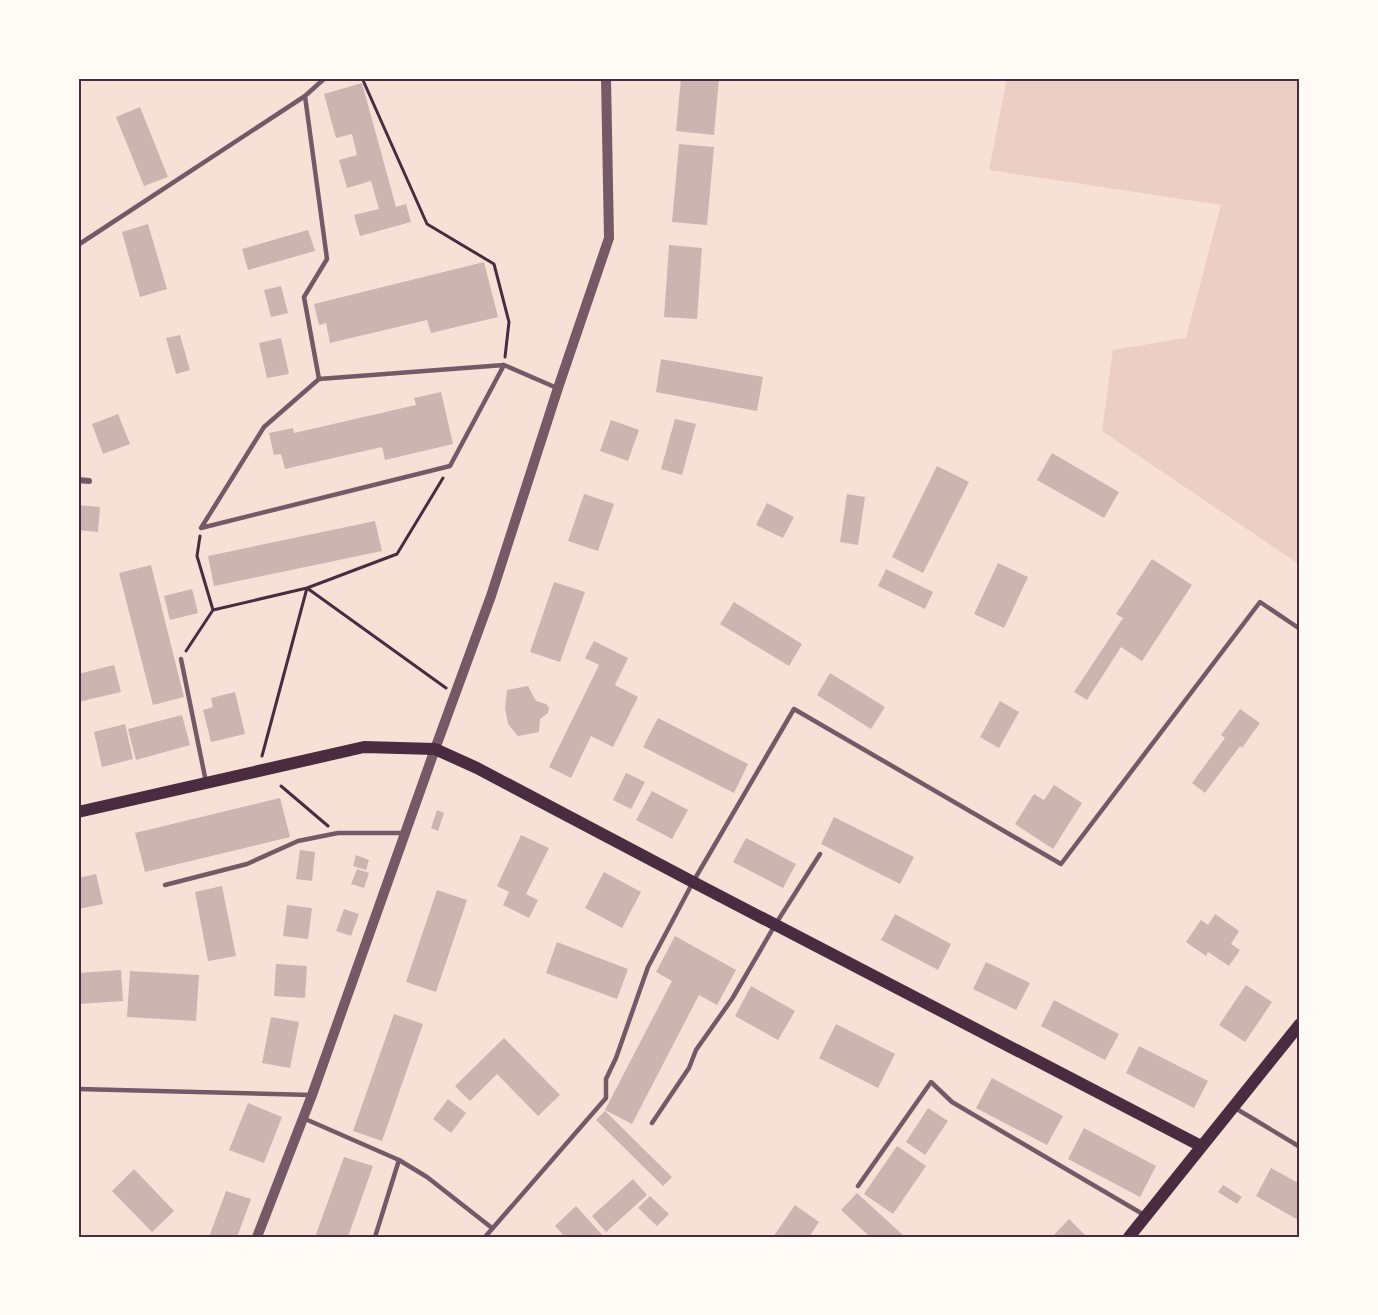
<svg xmlns="http://www.w3.org/2000/svg" width="1378" height="1315" font-family="'Roboto Condensed',sans-serif">
	<style>
		.green { fill: #ebcfc5 }
		.building { fill: #ccb4b1 }
		.lines { fill: none; stroke-linecap: round; stroke-linejoin: round }
		.path { stroke: #4a2c40; stroke-width: 3 }
		.service { stroke: #755966; stroke-width: 4.5 }
		.minor { stroke: #755966; stroke-width: 6 }
		.tertiary { stroke: #755966; stroke-width: 10 }
		.secondary { stroke: #4a2c40; stroke-width: 12 }
		.neatline { fill: none; stroke: #4a2c40; stroke-width: 2 }
	</style>
	<rect width="100%" height="100%" fill="#f7e1d7"/>
	<path class="green" d="M 1007,78 L 1300,78 L 1300,565 L 1102,431 L 1113,350 L 1186,338 L 1221,205 L 989,170 Z"/>
	<path class="building" d="M 681,78 L 719,78 L 714,135 L 676,131 Z
		M 362,83 L 396,207 L 406,204 L 411,222 L 360,236 L 354,215 L 379,209 L 371,181 L 347,188 L 339,160 L 357,155 L 352,134 L 336,138 L 324,94 Z
		M 140,107 L 168,177 L 144,186 L 116,117 Z
		M 679,144 L 714,147 L 707,225 L 672,222 Z
		M 148,224 L 167,289 L 140,297 L 122,232 Z
		M 308,230 L 315,251 L 248,270 L 242,249 Z
		M 669,245 L 702,248 L 697,319 L 664,317 Z
		M 484,262 L 498,317 L 431,333 L 427,320 L 330,343 L 326,323 L 319,325 L 314,304 Z
		M 281,286 L 288,313 L 271,317 L 264,290 Z
		M 180,335 L 190,370 L 176,374 L 166,338 Z
		M 281,338 L 289,374 L 267,378 L 259,343 Z
		M 661,359 L 763,377 L 757,411 L 656,392 Z
		M 441,392 L 453,444 L 385,460 L 382,447 L 285,469 L 281,454 L 274,455 L 269,433 L 293,428 L 294,433 L 416,405 L 414,398 Z
		M 118,414 L 130,444 L 103,454 L 92,424 Z
		M 675,419 L 696,424 L 682,475 L 661,469 Z
		M 611,420 L 639,430 L 628,461 L 600,451 Z
		M 1052,453 L 1119,492 L 1104,518 L 1037,480 Z
		M 937,466 L 969,482 L 923,573 L 892,557 Z
		M 584,494 L 614,504 L 598,551 L 568,541 Z
		M 847,494 L 865,497 L 858,545 L 840,542 Z
		M 767,503 L 794,517 L 783,538 L 756,525 Z
		M 78,505 L 100,507 L 98,532 L 78,530 Z
		M 375,521 L 382,551 L 214,586 L 208,556 Z
		M 1152,559 L 1192,585 L 1142,661 L 1121,647 L 1087,700 L 1074,692 L 1123,618 L 1116,614 Z
		M 998,563 L 1028,577 L 1004,628 L 974,614 Z
		M 151,565 L 184,697 L 153,705 L 119,573 Z
		M 886,569 L 933,592 L 925,609 L 878,586 Z
		M 554,582 L 585,592 L 560,662 L 530,652 Z
		M 192,589 L 198,613 L 170,620 L 164,596 Z
		M 734,602 L 802,644 L 789,666 L 720,624 Z
		M 594,641 L 628,658 L 615,685 L 638,697 L 613,747 L 591,736 L 571,778 L 549,767 L 599,665 L 585,658 Z
		M 114,665 L 121,692 L 78,702 L 78,674 Z
		M 830,673 L 885,707 L 871,729 L 817,695 Z
		M 528,686 L 536,701 L 546,704 L 549,708 L 548,713 L 540,719 L 539,732 L 518,736 L 508,724 L 505,708 L 507,690 Z
		M 235,692 L 245,734 L 211,742 L 203,710 L 213,707 L 211,698 Z
		M 1000,701 L 1019,712 L 999,748 L 980,737 Z
		M 1240,709 L 1260,723 L 1242,748 L 1240,746 L 1205,793 L 1192,783 L 1225,738 L 1221,735 Z
		M 182,715 L 190,745 L 136,760 L 128,729 Z
		M 658,718 L 748,764 L 734,793 L 643,747 Z
		M 125,724 L 133,759 L 102,767 L 94,732 Z
		M 626,773 L 645,782 L 631,809 L 613,800 Z
		M 1054,785 L 1082,803 L 1053,849 L 1015,824 L 1034,794 L 1044,800 Z
		M 652,791 L 688,810 L 672,839 L 636,820 Z
		M 280,798 L 290,837 L 145,872 L 135,833 Z
		M 437,810 L 444,813 L 438,831 L 431,828 Z
		M 834,817 L 914,857 L 900,884 L 821,844 Z
		M 521,835 L 549,848 L 526,894 L 538,900 L 529,918 L 503,905 L 509,892 L 497,886 Z
		M 746,838 L 796,864 L 783,888 L 733,862 Z
		M 300,850 L 315,852 L 312,881 L 296,879 Z
		M 356,855 L 369,860 L 366,870 L 353,866 Z
		M 357,869 L 369,873 L 364,888 L 351,884 Z
		M 604,872 L 641,892 L 622,928 L 585,908 Z
		M 96,874 L 103,904 L 78,909 L 78,878 Z
		M 222,886 L 236,956 L 208,961 L 195,892 Z
		M 437,890 L 467,900 L 436,992 L 406,982 Z
		M 287,905 L 312,908 L 308,939 L 283,936 Z
		M 344,909 L 359,914 L 351,936 L 336,931 Z
		M 895,914 L 951,944 L 938,970 L 881,940 Z
		M 1215,914 L 1239,931 L 1231,944 L 1240,950 L 1229,966 L 1208,952 L 1206,956 L 1186,942 L 1201,920 L 1208,925 Z
		M 675,936 L 736,970 L 717,1005 L 699,995 L 632,1124 L 605,1110 L 672,981 L 656,972 Z
		M 557,942 L 628,969 L 617,999 L 546,973 Z
		M 986,962 L 1030,983 L 1016,1010 L 973,989 Z
		M 276,964 L 307,966 L 305,998 L 274,996 Z
		M 121,970 L 123,1001 L 78,1004 L 78,973 Z
		M 130,971 L 199,975 L 196,1021 L 127,1017 Z
		M 1246,985 L 1272,1002 L 1245,1042 L 1219,1025 Z
		M 751,986 L 795,1011 L 778,1040 L 735,1016 Z
		M 1054,1000 L 1119,1034 L 1105,1060 L 1041,1026 Z
		M 394,1014 L 423,1024 L 382,1141 L 353,1131 Z
		M 271,1017 L 299,1022 L 290,1068 L 262,1063 Z
		M 836,1024 L 895,1054 L 878,1088 L 819,1058 Z
		M 504,1038 L 560,1095 L 538,1116 L 497,1074 L 470,1101 L 455,1086 Z
		M 1139,1046 L 1208,1081 L 1194,1108 L 1126,1073 Z
		M 992,1078 L 1063,1116 L 1047,1145 L 976,1108 Z
		M 448,1099 L 466,1113 L 451,1133 L 433,1119 Z
		M 248,1103 L 282,1117 L 264,1163 L 229,1150 Z
		M 928,1108 L 948,1121 L 925,1155 L 906,1142 Z
		M 605,1111 L 672,1177 L 663,1186 L 596,1120 Z
		M 1084,1128 L 1156,1166 L 1140,1197 L 1068,1159 Z
		M 897,1146 L 926,1166 L 893,1214 L 864,1194 Z
		M 344,1157 L 373,1166 L 348,1237 L 315,1237 Z
		M 1271,1168 L 1300,1184 L 1300,1221 L 1256,1196 Z
		M 134,1169 L 174,1211 L 152,1232 L 112,1191 Z
		M 633,1179 L 647,1195 L 606,1232 L 592,1216 Z
		M 1223,1185 L 1242,1197 L 1237,1204 L 1218,1192 Z
		M 226,1191 L 251,1199 L 237,1237 L 209,1237 Z
		M 857,1193 L 905,1237 L 870,1237 L 841,1210 Z
		M 650,1196 L 669,1214 L 657,1226 L 638,1208 Z
		M 795,1205 L 819,1222 L 809,1237 L 773,1237 Z
		M 576,1206 L 604,1237 L 565,1237 L 555,1226 Z
		M 1069,1219 L 1087,1237 L 1052,1237 Z"/>
	<g class="lines">
		<path class="path" d="M 362,78 L 427,224 L 494,264 L 509,322 L 505,357
			M 213,610 L 307,588 L 446,688
			M 186,651 L 213,610 L 197,556 L 200,536
			M 262,756 L 307,588 L 397,554 L 443,478
			M 281,786 L 328,826"/>
		<path class="service" d="M 78,245 L 305,96
			M 504,365 L 450,466 L 201,528 L 264,427 L 319,379 Z
			M 504,365 L 557,388
			M 319,379 L 304,297 L 327,259 L 305,96 L 325,78
			M 181,659 L 206,782
			M 165,885 L 247,864 L 298,841 L 338,833 L 405,833
			M 78,1089 L 312,1095
			M 1235,1108 L 1300,1147
			M 303,1118 L 399,1160 L 375,1237
			M 652,1123 L 689,1068 L 696,1050 L 732,999 L 775,925 L 820,854
			M 399,1160 L 427,1177 L 492,1228
			M 858,1186 L 931,1082 L 952,1102 L 1146,1216
			M 485,1237 L 606,1098 L 606,1079 L 616,1058 L 648,967 L 693,882 L 794,709 L 1061,864 L 1260,602 L 1300,629"/>
		<path class="minor" d="M 78,480 L 89,481"/>
		<path class="tertiary" d="M 257,1237 L 312,1095 L 435,749 L 491,596 L 558,388 L 609,238 L 606,78"/>
		<path class="secondary" d="M 78,812 L 364,747 L 435,749 L 477,768 L 693,882 L 1201,1146
			M 1129,1237 L 1300,1024"/>
	</g>
	<rect width="1378" height="1315" fill="none" stroke="#fffaf5" stroke-width="159"/>
	<rect x="80" y="80" width="1218" height="1156" class="neatline"/>
</svg>
